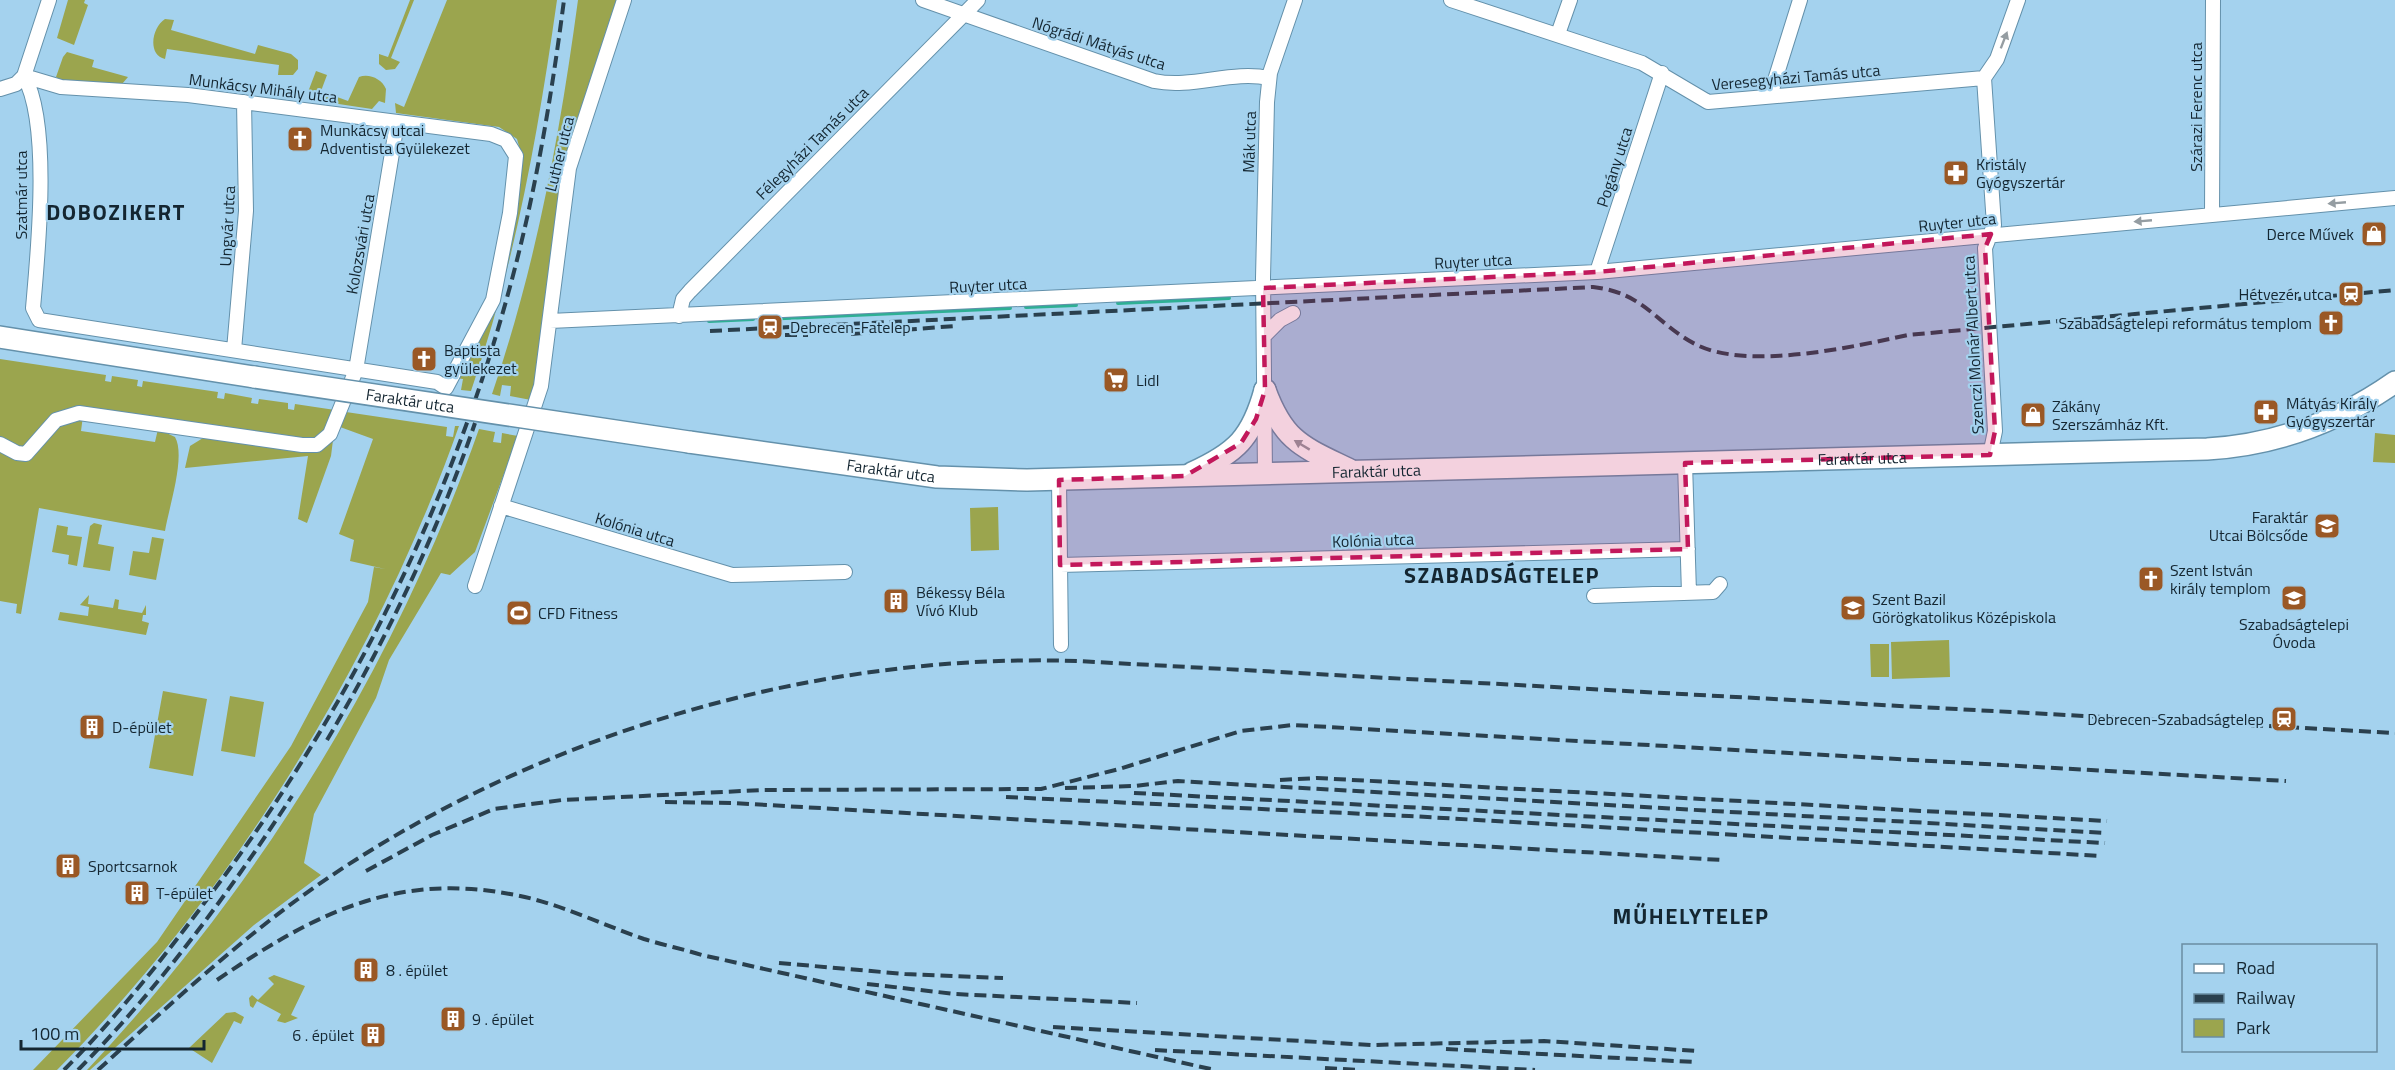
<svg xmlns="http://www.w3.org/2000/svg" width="2395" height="1070" font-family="'Titillium Web',sans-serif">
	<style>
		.green { fill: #9ba54e }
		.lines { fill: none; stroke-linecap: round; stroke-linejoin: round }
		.stream { stroke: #2eb094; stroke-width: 4 }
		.minor-casing { stroke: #6491ab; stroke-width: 16 }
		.primary-casing { stroke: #6491ab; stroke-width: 24 }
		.minor { stroke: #fff; stroke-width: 14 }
		.primary { stroke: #fff; stroke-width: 21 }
		.rail { stroke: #2a404e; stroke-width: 4; stroke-dasharray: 12 6; stroke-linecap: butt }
		.primary-bridge-casing { stroke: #6491ab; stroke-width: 24; stroke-linecap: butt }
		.primary-bridge { stroke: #fff; stroke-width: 21 }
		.oneway { fill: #959da2 }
		.marked { fill: #c2185b; fill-opacity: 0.2; stroke: #c2185b; stroke-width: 4.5; stroke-dasharray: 12 8; stroke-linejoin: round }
		.labels { text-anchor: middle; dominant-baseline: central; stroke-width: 4.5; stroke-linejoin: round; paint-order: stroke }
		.street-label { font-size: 16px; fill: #142631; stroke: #a4d2ee }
		.poi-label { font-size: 16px; fill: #142631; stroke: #a4d2ee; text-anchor: start }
		.district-label { font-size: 22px; font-weight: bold; letter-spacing: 1.5px; fill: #142631; stroke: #a4d2ee }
	</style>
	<rect width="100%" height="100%" fill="#a4d2ee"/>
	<path class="green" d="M 68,0 L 85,0 L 84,3 L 88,5 L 74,45 L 57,38 Z
		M 410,0 L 414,0 L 391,58 L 400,62 L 395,69 L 386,70 L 379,64 L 379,54 L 388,57 Z
		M 447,0 L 557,0 C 538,134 515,264 471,391 L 461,390 L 463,379 L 456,378 L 497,301 L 520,150 L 517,139 L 499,127 L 396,113 L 395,103 L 404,107 Z
		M 578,0 L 618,0 L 567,155 L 555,227 L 538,377 L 531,400 L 510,396 L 511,386 L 502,385 L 500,396 L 492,394 C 536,266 560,134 578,0 Z
		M 165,19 L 174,20 L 171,30 L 255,54 L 258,45 L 291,54 L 298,60 L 298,69 L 293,75 L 278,75 L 279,65 L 167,49 L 165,59 C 147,55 152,27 165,19 Z
		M 67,52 L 94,60 L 92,67 L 128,77 L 122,84 L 60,80 L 56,77 L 63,57 Z
		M 316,71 L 327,75 L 321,91 L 348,101 L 359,77 C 369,73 382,79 386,89 L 385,103 L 379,101 L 372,109 L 312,100 L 308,92 Z
		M 0,359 L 106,375 L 105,381 L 111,382 L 112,376 L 138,380 L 137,386 L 142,387 L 143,381 L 218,392 L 217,398 L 224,399 L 225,393 L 252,398 L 251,403 L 258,404 L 259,399 L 288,403 L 288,409 L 294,410 L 295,404 L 335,410 L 324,433 L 313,440 L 82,409 L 21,448 L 0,438 Z
		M 346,412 L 447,427 L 446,436 L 453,437 L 455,426 L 459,426 C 377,659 231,895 57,1070 L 33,1070 L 157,942 L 291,746 L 368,602 L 374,567 L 385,569 L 350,561 L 354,540 L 339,534 L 373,439 L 340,427 Z
		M 83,416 L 81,431 L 155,442 L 158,429 L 175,437 C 186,456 169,507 165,531 L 39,508 L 21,614 L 16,613 L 17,604 L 0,601 L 0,450 L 12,457 L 53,427 Z
		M 479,429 L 495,432 L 493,442 L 501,443 L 502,433 L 518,436 L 475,552 L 450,575 L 441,573 L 389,660 L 376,698 L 314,814 L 304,863 L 321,875 L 254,925 L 90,1070 L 87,1070 C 259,887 395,667 479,429 Z
		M 2375,433 L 2395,435 L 2395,463 L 2373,462 Z
		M 203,438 L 322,449 L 333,440 L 331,456 L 307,523 L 298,519 L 308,456 L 185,468 L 190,446 Z
		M 998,507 L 999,550 L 971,551 L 970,508 Z
		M 94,523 L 102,525 L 98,544 L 114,547 L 110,571 L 83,567 L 90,526 Z
		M 57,525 L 68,527 L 67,535 L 82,537 L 77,566 L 68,564 L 69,555 L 52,552 Z
		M 152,537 L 164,539 L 156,580 L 129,575 L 133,551 L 149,553 Z
		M 89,595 L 88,604 L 113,608 L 115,599 L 119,600 L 118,609 L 142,613 L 146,605 L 146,615 L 143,615 L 142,621 L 149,623 L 146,635 L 58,620 L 60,612 L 88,616 L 89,607 L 80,605 Z
		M 1949,640 L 1950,677 L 1892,679 L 1891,642 Z
		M 1870,644 L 1889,644 L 1889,677 L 1871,677 Z
		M 163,691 L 207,699 L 193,776 L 149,768 Z
		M 230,696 L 264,702 L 255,757 L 221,751 Z
		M 274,975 L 305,986 L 291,1015 L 298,1018 L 285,1023 L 277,1021 L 281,1014 L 257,1001 L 253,1008 L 250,1006 L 249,998 L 252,995 L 258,1000 L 274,984 L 268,978 Z
		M 235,1012 L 244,1017 L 241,1024 L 234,1021 L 212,1063 L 189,1048 L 226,1013 Z"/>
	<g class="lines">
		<path class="stream" d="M 1118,303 L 1229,298
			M 1026,307 L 1076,305
			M 763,319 L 1010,308
			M 709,321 L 753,319"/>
		<g class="minor-casing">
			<path id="minor" d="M 923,0 L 1154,81 C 1193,89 1231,70 1269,78
				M 1451,0 L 1642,63 L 1708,102 L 1984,78
				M 1558,34 L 1570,0
				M 24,76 L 61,87 L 188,95 L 491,134 L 506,140 L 516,156 L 510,213 L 493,300 L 446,388 L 437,382 L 39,320 L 33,308 C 38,251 51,124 24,76 Z
				M 0,89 L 16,84 L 24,76 L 49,0
				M 1770,96 L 1800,0
				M 2212,215 L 2213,0
				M 1597,272 L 1662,73
				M 679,316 L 683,299 L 690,291 L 978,0
				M 550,321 L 1597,272 L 2395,198
				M 1264,336 L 1280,320 L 1293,313
				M 234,350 L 246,211 L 244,102
				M 0,444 L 17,453 L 26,454 L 56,420 L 79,413 L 302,445 L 317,445 L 330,434 L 356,370 L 397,123
				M 1990,455 L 1995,431 L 1985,248 L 1994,225 L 1984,78 L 1997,59 L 2018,0
				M 1685,463 L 1689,593
				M 1265,474 L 1263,278 L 1267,102 L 1270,73 L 1295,0
				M 1059,480 L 1061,645
				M 501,506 L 732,575 L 845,572
				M 1060,565 L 1688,549
				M 475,586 L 541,386 L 569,168 L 624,0
				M 1594,596 L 1713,592 L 1720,584"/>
		</g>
		<g class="primary-casing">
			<g id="primary">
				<path d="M 0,337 L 254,377"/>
				<path d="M 1265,390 C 1284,442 1303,447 1350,470"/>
				<path id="s1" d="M 689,442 L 937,477 L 1027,480 L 2207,449 C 2277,445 2338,422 2395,382"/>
				<path d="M 1192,473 C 1236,453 1252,438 1265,390"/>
			</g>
		</g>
		<use href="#minor" class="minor"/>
		<use href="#primary" class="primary"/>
		<path class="rail" d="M 710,331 L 1593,287 C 1645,293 1655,323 1695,344 C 1747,371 1852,347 1908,335 L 2395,290
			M 851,334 L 955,326
			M 767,335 L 808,335
			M 327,740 C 386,640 437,534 475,423
			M 1280,780 L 1317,778 L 2107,821
			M 1065,788 L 1134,786 L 1178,781 L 2107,833
			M 1134,793 L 2105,843
			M 1006,797 L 1409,816 L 2102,856
			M 665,802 L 732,803 L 1722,860
			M 366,871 L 432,835 L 494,809 L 562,800 L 762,790 L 1041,789 L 1119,769 L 1241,731 L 1293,725 L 2286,781
			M 779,963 L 905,974 L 1003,978
			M 217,980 C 311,916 393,872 510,894 C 557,902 600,924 644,939 C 663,945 683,949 702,955 L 1215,1070
			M 867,984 L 955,994 L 1137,1003
			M 1053,1027 L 1372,1045 L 1544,1041 L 1697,1051
			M 1446,1049 L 1695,1062
			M 1155,1050 L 1535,1070
			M 1325,1068 L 1358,1070
			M 64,1070 C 118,1016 165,956 211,894 C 363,692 475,456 529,209 C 544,140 555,70 564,0
			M 78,1070 C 159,988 229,893 292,796
			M 98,1070 C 163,1011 227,951 298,899 C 519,739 805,652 1078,661 L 2395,733"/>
		<g class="primary-bridge-casing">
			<g id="primary-bridge">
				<path id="s2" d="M 254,377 L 689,442"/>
			</g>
		</g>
		<use href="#primary-bridge" class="primary-bridge"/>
	</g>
	<defs><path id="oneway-solid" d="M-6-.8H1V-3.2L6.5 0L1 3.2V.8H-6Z" transform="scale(1.5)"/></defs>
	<g class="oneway">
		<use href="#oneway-solid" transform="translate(2004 40) rotate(-69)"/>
		<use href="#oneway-solid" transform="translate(2337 203) rotate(175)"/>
		<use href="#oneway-solid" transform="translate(2143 221) rotate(175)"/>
		<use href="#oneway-solid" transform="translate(1302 445) rotate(-149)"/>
	</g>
	<path class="marked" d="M 1991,234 L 1985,248 L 1995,431 L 1990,455 L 1685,463 L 1688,549 L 1060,565 L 1059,480 L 1185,476 L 1241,443 L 1256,419 L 1265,390 L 1263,288 L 1597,272 Z"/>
	<defs>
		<g id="church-square" transform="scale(1.35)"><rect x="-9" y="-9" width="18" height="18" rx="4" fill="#9a5825" stroke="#a4d2ee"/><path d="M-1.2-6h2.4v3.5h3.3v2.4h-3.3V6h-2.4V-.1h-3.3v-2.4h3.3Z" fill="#fff"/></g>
		<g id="pharmacy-square" transform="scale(1.35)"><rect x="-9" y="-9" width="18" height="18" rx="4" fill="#9a5825" stroke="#a4d2ee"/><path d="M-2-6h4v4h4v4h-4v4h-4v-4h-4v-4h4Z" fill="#fff"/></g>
		<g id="shop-square" transform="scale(1.35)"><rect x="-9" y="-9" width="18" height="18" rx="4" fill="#9a5825" stroke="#a4d2ee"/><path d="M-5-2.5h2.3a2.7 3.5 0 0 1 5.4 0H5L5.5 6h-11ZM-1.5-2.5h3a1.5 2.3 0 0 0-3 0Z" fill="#fff"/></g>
		<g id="station-square" transform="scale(1.35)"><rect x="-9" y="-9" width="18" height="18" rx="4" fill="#9a5825" stroke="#a4d2ee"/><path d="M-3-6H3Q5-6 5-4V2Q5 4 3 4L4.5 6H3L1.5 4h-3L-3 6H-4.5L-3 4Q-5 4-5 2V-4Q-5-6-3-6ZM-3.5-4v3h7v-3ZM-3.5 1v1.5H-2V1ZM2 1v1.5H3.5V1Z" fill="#fff"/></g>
		<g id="supermarket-square" transform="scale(1.35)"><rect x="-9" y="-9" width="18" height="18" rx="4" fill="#9a5825" stroke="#a4d2ee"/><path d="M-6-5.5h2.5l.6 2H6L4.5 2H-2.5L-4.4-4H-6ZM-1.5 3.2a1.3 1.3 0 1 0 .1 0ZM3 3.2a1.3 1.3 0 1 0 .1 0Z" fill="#fff"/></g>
		<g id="school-square" transform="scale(1.35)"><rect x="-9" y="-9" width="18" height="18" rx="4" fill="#9a5825" stroke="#a4d2ee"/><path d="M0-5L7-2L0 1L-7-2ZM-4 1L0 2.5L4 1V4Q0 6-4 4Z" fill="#fff"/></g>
		<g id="building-square" transform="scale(1.35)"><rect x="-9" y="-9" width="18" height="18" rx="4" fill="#9a5825" stroke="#a4d2ee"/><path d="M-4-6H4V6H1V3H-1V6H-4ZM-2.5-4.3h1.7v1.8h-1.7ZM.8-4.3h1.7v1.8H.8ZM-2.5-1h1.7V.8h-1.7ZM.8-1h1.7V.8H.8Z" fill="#fff"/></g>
		<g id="stadium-square" transform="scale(1.35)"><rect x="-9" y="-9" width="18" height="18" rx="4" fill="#9a5825" stroke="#a4d2ee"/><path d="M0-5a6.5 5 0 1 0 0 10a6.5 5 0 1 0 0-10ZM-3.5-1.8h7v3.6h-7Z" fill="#fff"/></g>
	</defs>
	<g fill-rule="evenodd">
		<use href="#church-square" x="300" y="139"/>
		<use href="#pharmacy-square" x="1956" y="173"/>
		<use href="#shop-square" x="2374" y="234"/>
		<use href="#station-square" x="2351" y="294"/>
		<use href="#church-square" x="2331" y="323"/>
		<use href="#station-square" x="770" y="327"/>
		<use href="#church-square" x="424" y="359"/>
		<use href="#supermarket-square" x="1116" y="380"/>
		<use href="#pharmacy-square" x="2266" y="412"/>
		<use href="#shop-square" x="2033" y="415"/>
		<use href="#school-square" x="2327" y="526"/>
		<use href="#church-square" x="2151" y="579"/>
		<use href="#school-square" x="2294" y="598"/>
		<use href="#building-square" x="896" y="601"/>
		<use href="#school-square" x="1853" y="608"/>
		<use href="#stadium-square" x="519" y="613"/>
		<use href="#station-square" x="2284" y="719"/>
		<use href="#building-square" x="92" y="727"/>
		<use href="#building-square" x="68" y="866"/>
		<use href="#building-square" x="137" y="893"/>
		<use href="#building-square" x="366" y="970"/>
		<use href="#building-square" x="453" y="1019"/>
		<use href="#building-square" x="373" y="1035"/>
	</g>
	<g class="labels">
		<g class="street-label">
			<text transform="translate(1099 43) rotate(18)">Nógrádi Mátyás utca</text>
			<text transform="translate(1796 77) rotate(-5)">Veresegyházi Tamás utca</text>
			<text transform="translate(263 88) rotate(7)">Munkácsy Mihály utca</text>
			<text transform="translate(2196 107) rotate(-90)">Szárazi Ferenc utca</text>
			<text transform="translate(1249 142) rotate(-88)">Mák utca</text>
			<text transform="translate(812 143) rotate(-45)">Félegyházi Tamás utca</text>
			<text transform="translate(559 154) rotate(-76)">Luther utca</text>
			<text transform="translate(1614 167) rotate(-72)">Pogány utca</text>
			<text transform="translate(21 195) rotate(-90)">Szatmár utca</text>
			<text transform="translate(1957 222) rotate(-6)">Ruyter utca</text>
			<text transform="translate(227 226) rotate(-87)">Ungvár utca</text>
			<text transform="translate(360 244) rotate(-80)">Kolozsvári utca</text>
			<text transform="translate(1473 261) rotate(-3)">Ruyter utca</text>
			<text transform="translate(988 285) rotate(-3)">Ruyter utca</text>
			<text transform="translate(1973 345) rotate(-93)">Szenczi Molnár Albert utca</text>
			<text stroke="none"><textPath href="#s2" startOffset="158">Faraktár utca</textPath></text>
			<text stroke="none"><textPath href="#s1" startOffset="1176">Faraktár utca</textPath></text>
			<text stroke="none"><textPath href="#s1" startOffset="204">Faraktár utca</textPath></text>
			<text stroke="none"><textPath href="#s1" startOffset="690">Faraktár utca</textPath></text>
			<text transform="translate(635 529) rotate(17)">Kolónia utca</text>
			<text transform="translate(1373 540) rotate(-2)">Kolónia utca</text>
		</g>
		<g class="poi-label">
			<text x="320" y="130">Munkácsy utcai<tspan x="320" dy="18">Adventista Gyülekezet</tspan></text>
			<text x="1976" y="164">Kristály<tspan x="1976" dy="18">Gyógyszertár</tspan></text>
			<text x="2354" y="234" text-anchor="end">Derce Művek</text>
			<text x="2332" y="294" text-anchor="end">Hétvezér utca</text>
			<text x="2312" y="323" text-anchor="end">Szabadságtelepi református templom</text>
			<text x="790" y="327">Debrecen-Fatelep</text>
			<text x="444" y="350">Baptista<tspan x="444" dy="18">gyülekezet</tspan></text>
			<text x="1136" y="380">Lidl</text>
			<text x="2286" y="403">Mátyás Király<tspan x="2286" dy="18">Gyógyszertár</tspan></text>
			<text x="2052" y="406">Zákány<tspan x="2052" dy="18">Szerszámház Kft.</tspan></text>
			<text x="2308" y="517" text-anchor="end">Faraktár<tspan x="2308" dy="18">Utcai Bölcsőde</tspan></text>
			<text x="2170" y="570">Szent István<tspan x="2170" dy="18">király templom</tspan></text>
			<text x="916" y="592">Békessy Béla<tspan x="916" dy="18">Vívó Klub</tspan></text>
			<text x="1872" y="599">Szent Bazil<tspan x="1872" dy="18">Görögkatolikus Középiskola</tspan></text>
			<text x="538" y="613">CFD Fitness</text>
			<text x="2294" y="624" text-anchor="middle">Szabadságtelepi<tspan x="2294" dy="18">Óvoda</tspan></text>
			<text x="2264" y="719" text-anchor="end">Debrecen-Szabadságtelep</text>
			<text x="112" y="727">D-épület</text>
			<text x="88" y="866">Sportcsarnok</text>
			<text x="156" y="893">T-épület</text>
			<text x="386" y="970">8 . épület</text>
			<text x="472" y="1019">9 . épület</text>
			<text x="354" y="1035" text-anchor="end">6 . épület</text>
		</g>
		<g class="district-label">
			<text x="116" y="212">DOBOZIKERT</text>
			<text x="1502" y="575">SZABADSÁGTELEP</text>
			<text x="1691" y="916">MŰHELYTELEP</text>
		</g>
	</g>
	<rect x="2182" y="944" width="195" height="108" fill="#a4d2ee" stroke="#6a8da2" stroke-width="1.5"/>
	<rect x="2194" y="964" width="30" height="9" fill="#ffffff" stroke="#6a8da2" stroke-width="1.5"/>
	<text x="2236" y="974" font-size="18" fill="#142631">Road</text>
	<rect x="2194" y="994" width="30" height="9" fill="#2a404e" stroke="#6a8da2" stroke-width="1.5"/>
	<text x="2236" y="1004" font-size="18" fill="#142631">Railway</text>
	<rect x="2194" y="1019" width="30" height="18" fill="#9ba54e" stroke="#6a8da2" stroke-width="1.5"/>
	<text x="2236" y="1034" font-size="18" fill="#142631">Park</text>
	<path d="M21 1040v9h183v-9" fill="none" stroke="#142631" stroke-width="3"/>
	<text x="30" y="1040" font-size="18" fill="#142631" stroke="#a4d2ee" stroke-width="4.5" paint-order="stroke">100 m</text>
</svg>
